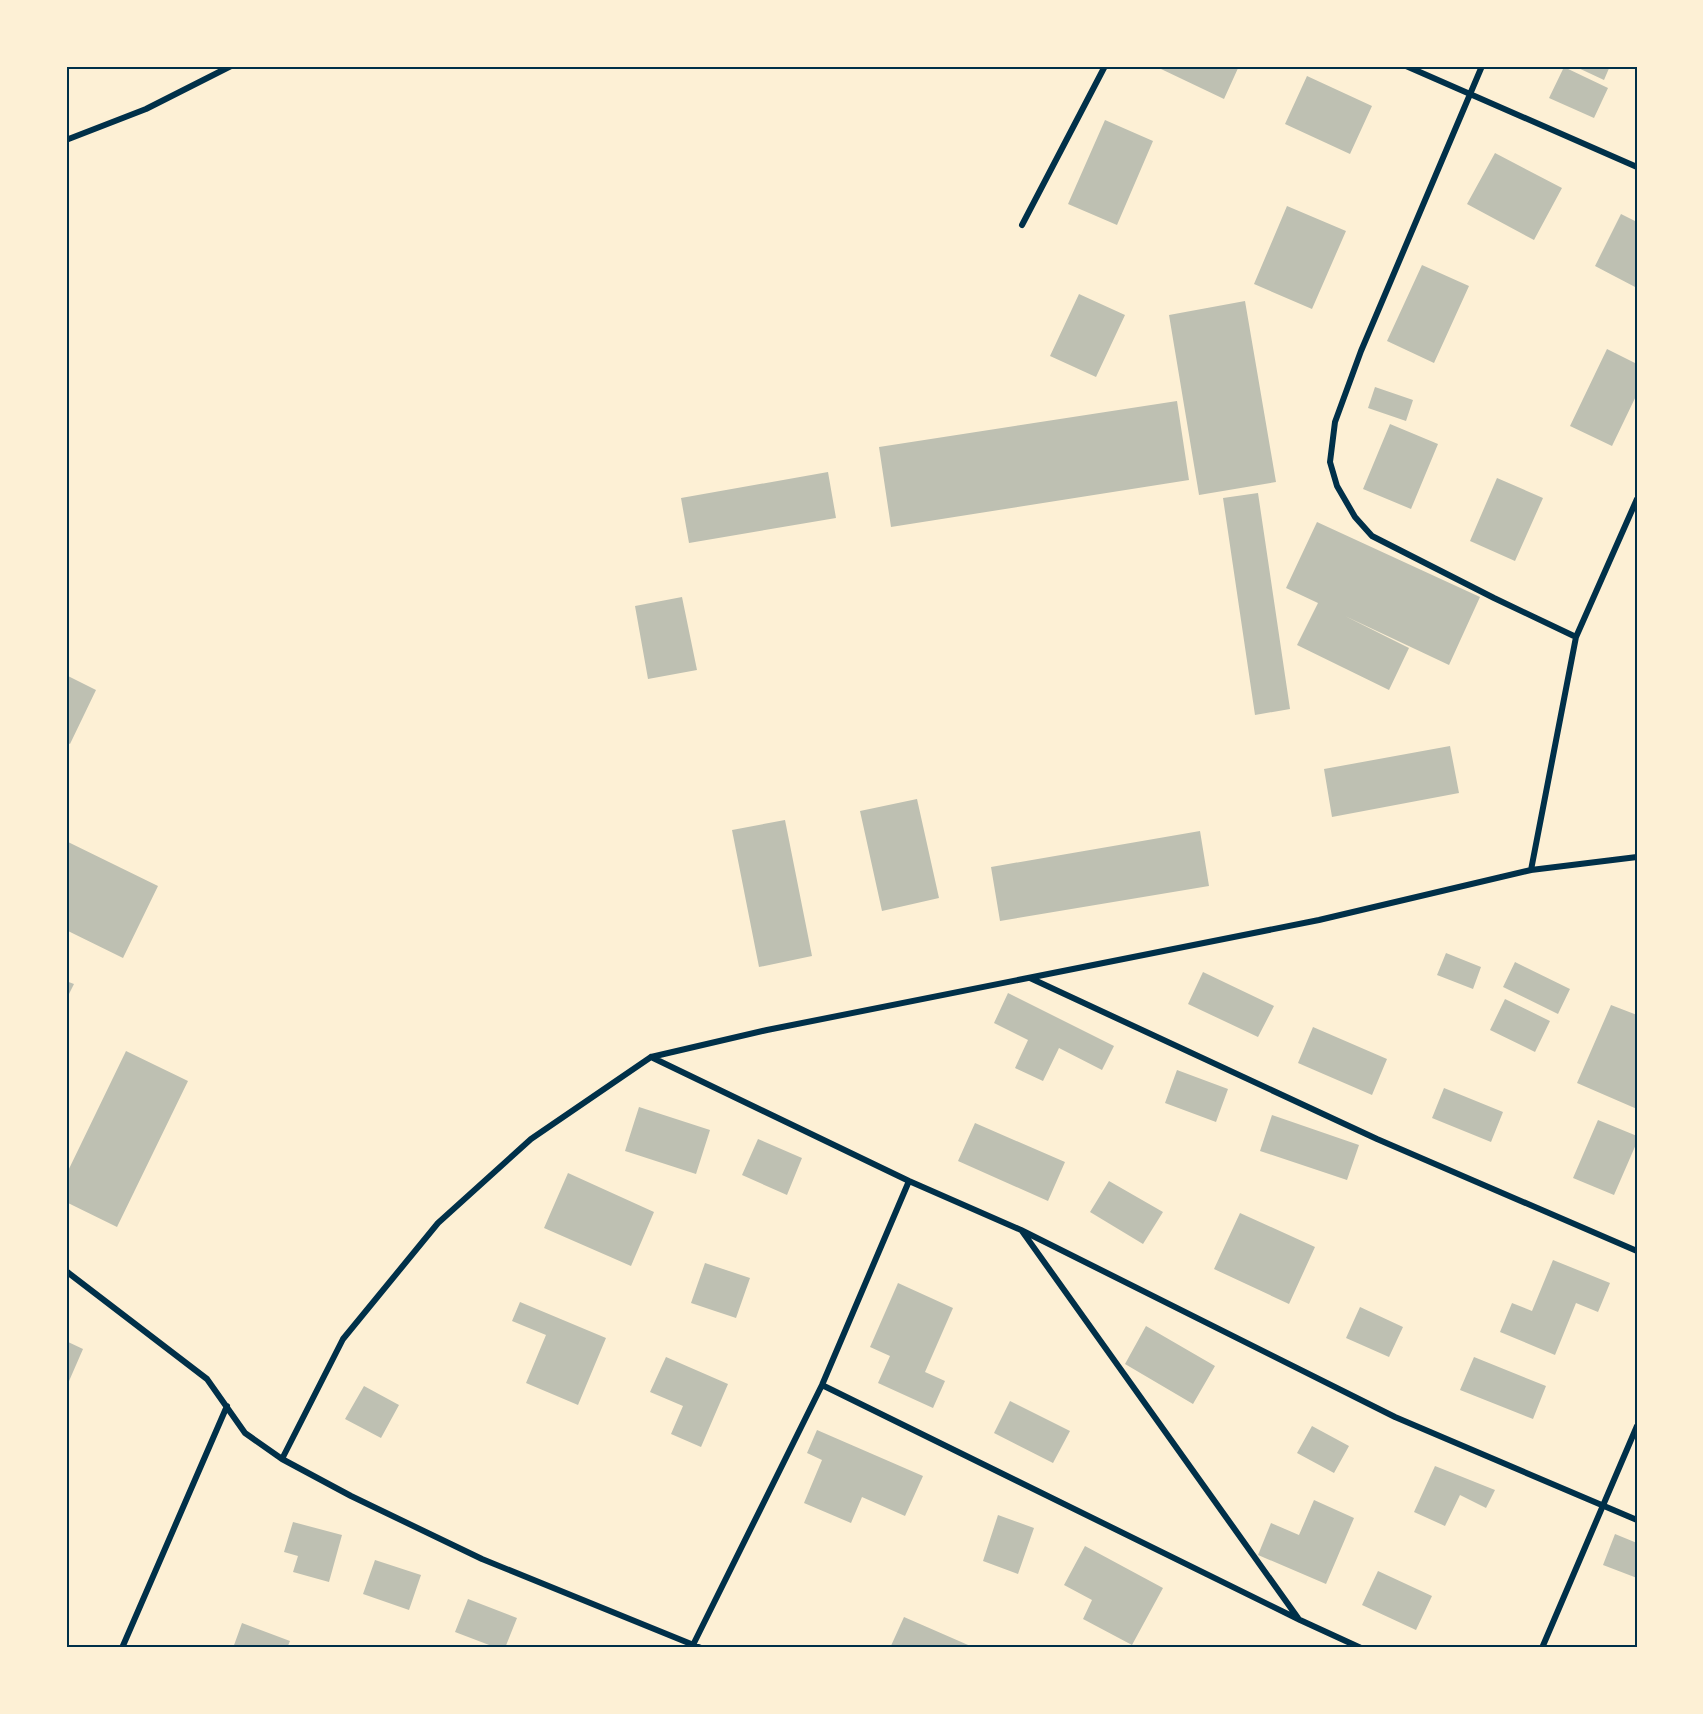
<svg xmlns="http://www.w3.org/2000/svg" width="1703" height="1714" font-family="'PT Serif',serif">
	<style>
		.building { fill: #bec0b2 }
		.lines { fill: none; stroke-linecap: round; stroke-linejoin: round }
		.minor { stroke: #003049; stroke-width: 6 }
		.neatline { fill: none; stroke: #003049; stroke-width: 2 }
	</style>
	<rect width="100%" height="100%" fill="#fdf0d5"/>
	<path class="building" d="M 1162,66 L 1239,66 L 1224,99 L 1161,69 Z
		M 1574,66 L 1610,66 L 1604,80 Z
		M 1564,67 L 1608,88 L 1594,118 L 1549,98 Z
		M 1307,76 L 1372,106 L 1350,154 L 1285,124 Z
		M 1105,120 L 1153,141 L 1117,225 L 1068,204 Z
		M 1495,153 L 1562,188 L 1534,240 L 1467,204 Z
		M 1287,206 L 1346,231 L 1312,309 L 1254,284 Z
		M 1621,214 L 1637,222 L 1637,288 L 1595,266 Z
		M 1422,265 L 1469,286 L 1434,363 L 1387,341 Z
		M 1079,294 L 1125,315 L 1096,377 L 1050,356 Z
		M 1245,301 L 1276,482 L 1199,495 L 1169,315 Z
		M 1607,349 L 1637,364 L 1637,394 L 1612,446 L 1570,426 Z
		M 1375,387 L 1413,400 L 1406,421 L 1368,408 Z
		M 1177,401 L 1189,480 L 891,527 L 879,447 Z
		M 1390,424 L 1438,444 L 1411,509 L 1363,489 Z
		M 828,472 L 836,518 L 689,543 L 681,498 Z
		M 1497,478 L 1543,498 L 1515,561 L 1470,541 Z
		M 1258,493 L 1290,709 L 1255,715 L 1223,498 Z
		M 1317,522 L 1480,597 L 1449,665 L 1345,616 L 1409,648 L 1389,690 L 1297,645 L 1318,603 L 1286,588 Z
		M 682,597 L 697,670 L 648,679 L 635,606 Z
		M 66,675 L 96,690 L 70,744 L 66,742 Z
		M 1450,746 L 1459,793 L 1332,817 L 1324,769 Z
		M 917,799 L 939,898 L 882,911 L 860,811 Z
		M 785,820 L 812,956 L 759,967 L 732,830 Z
		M 1200,831 L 1209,886 L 1000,921 L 991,867 Z
		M 66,841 L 158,886 L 123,958 L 66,930 Z
		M 1446,953 L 1481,967 L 1473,989 L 1437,975 Z
		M 1515,962 L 1570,989 L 1558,1014 L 1503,987 Z
		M 1203,972 L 1274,1006 L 1258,1037 L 1188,1004 Z
		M 66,981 L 74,984 L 66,1000 Z
		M 1008,993 L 1114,1046 L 1102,1070 L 1059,1048 L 1043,1081 L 1015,1068 L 1028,1040 L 994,1023 Z
		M 1505,999 L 1550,1021 L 1535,1052 L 1490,1030 Z
		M 1611,1005 L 1637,1015 L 1637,1109 L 1577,1083 Z
		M 1313,1027 L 1387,1059 L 1372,1095 L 1298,1063 Z
		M 126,1051 L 188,1081 L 117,1227 L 66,1202 L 66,1175 Z
		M 1177,1070 L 1228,1089 L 1216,1122 L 1165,1103 Z
		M 1444,1088 L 1503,1112 L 1491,1142 L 1432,1118 Z
		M 639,1107 L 710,1130 L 696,1174 L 625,1151 Z
		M 1272,1115 L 1359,1145 L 1347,1180 L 1260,1151 Z
		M 1598,1120 L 1637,1136 L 1637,1142 L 1614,1195 L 1573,1178 Z
		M 975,1123 L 1065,1162 L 1048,1201 L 958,1161 Z
		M 758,1139 L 802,1158 L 787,1195 L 742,1175 Z
		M 568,1173 L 654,1212 L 631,1266 L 544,1228 Z
		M 1109,1181 L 1163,1212 L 1143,1244 L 1090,1212 Z
		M 1240,1213 L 1315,1247 L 1289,1304 L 1214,1269 Z
		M 1553,1260 L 1610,1283 L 1598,1312 L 1576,1303 L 1555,1355 L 1500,1332 L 1512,1303 L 1532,1311 Z
		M 705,1263 L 750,1278 L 736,1318 L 691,1303 Z
		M 898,1283 L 953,1308 L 925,1372 L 945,1381 L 933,1408 L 878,1383 L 890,1356 L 870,1347 Z
		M 520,1302 L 606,1338 L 578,1405 L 526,1383 L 546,1335 L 512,1321 Z
		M 1360,1307 L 1403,1327 L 1389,1357 L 1346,1338 Z
		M 1146,1326 L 1215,1366 L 1193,1404 L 1125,1364 Z
		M 66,1341 L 83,1349 L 66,1388 Z
		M 666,1357 L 728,1384 L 701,1447 L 671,1434 L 683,1406 L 650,1392 Z
		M 1474,1357 L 1546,1386 L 1533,1419 L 1460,1390 Z
		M 364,1386 L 399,1405 L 381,1438 L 345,1419 Z
		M 1010,1401 L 1070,1431 L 1053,1463 L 994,1433 Z
		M 1312,1426 L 1349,1446 L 1334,1473 L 1297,1453 Z
		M 817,1430 L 923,1476 L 905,1516 L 862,1497 L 851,1523 L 804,1503 L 822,1460 L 807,1453 Z
		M 1435,1466 L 1495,1490 L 1486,1508 L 1460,1495 L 1445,1526 L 1414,1512 Z
		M 1314,1500 L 1354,1518 L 1326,1584 L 1258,1555 L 1271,1523 L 1299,1535 Z
		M 998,1515 L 1034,1528 L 1018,1574 L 983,1561 Z
		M 293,1522 L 342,1535 L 329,1582 L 293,1572 L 298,1556 L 284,1552 Z
		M 1615,1534 L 1637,1543 L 1637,1578 L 1603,1565 Z
		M 1085,1546 L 1163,1588 L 1132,1645 L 1083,1619 L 1092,1600 L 1064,1585 Z
		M 375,1560 L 421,1575 L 409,1610 L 363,1594 Z
		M 1378,1571 L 1432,1596 L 1416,1630 L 1362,1605 Z
		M 468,1599 L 517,1618 L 505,1648 L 497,1648 L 455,1632 Z
		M 904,1617 L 975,1648 L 890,1648 Z
		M 242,1623 L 290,1641 L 287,1648 L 233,1648 Z"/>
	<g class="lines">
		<path class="minor" d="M 1406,66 L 1637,167
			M 1482,66 L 1361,351 L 1335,422 L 1330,462 L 1337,486 L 1355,517 L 1372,536 L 1494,598 L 1576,637
			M 66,140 L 146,109 L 231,66
			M 1022,225 L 1105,66
			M 1531,870 L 1576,637 L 1637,499
			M 1030,978 L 1377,1139 L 1637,1251
			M 651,1057 L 909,1181 L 1021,1230 L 1395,1417 L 1637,1520
			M 1022,1231 L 1298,1618
			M 66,1271 L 207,1379 L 245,1433 L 282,1459 L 351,1496 L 482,1559 L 701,1648
			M 822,1385 L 1300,1620 L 1361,1648
			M 282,1459 L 343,1339 L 438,1223 L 531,1139 L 651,1057 L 767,1030 L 1319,920 L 1531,870 L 1637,857
			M 692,1647 L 822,1385 L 909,1181
			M 122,1648 L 227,1406
			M 1542,1648 L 1637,1426"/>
	</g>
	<rect width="1703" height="1714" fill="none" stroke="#fdf0d5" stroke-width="135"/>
	<rect x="68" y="68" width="1568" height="1578" class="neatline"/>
</svg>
